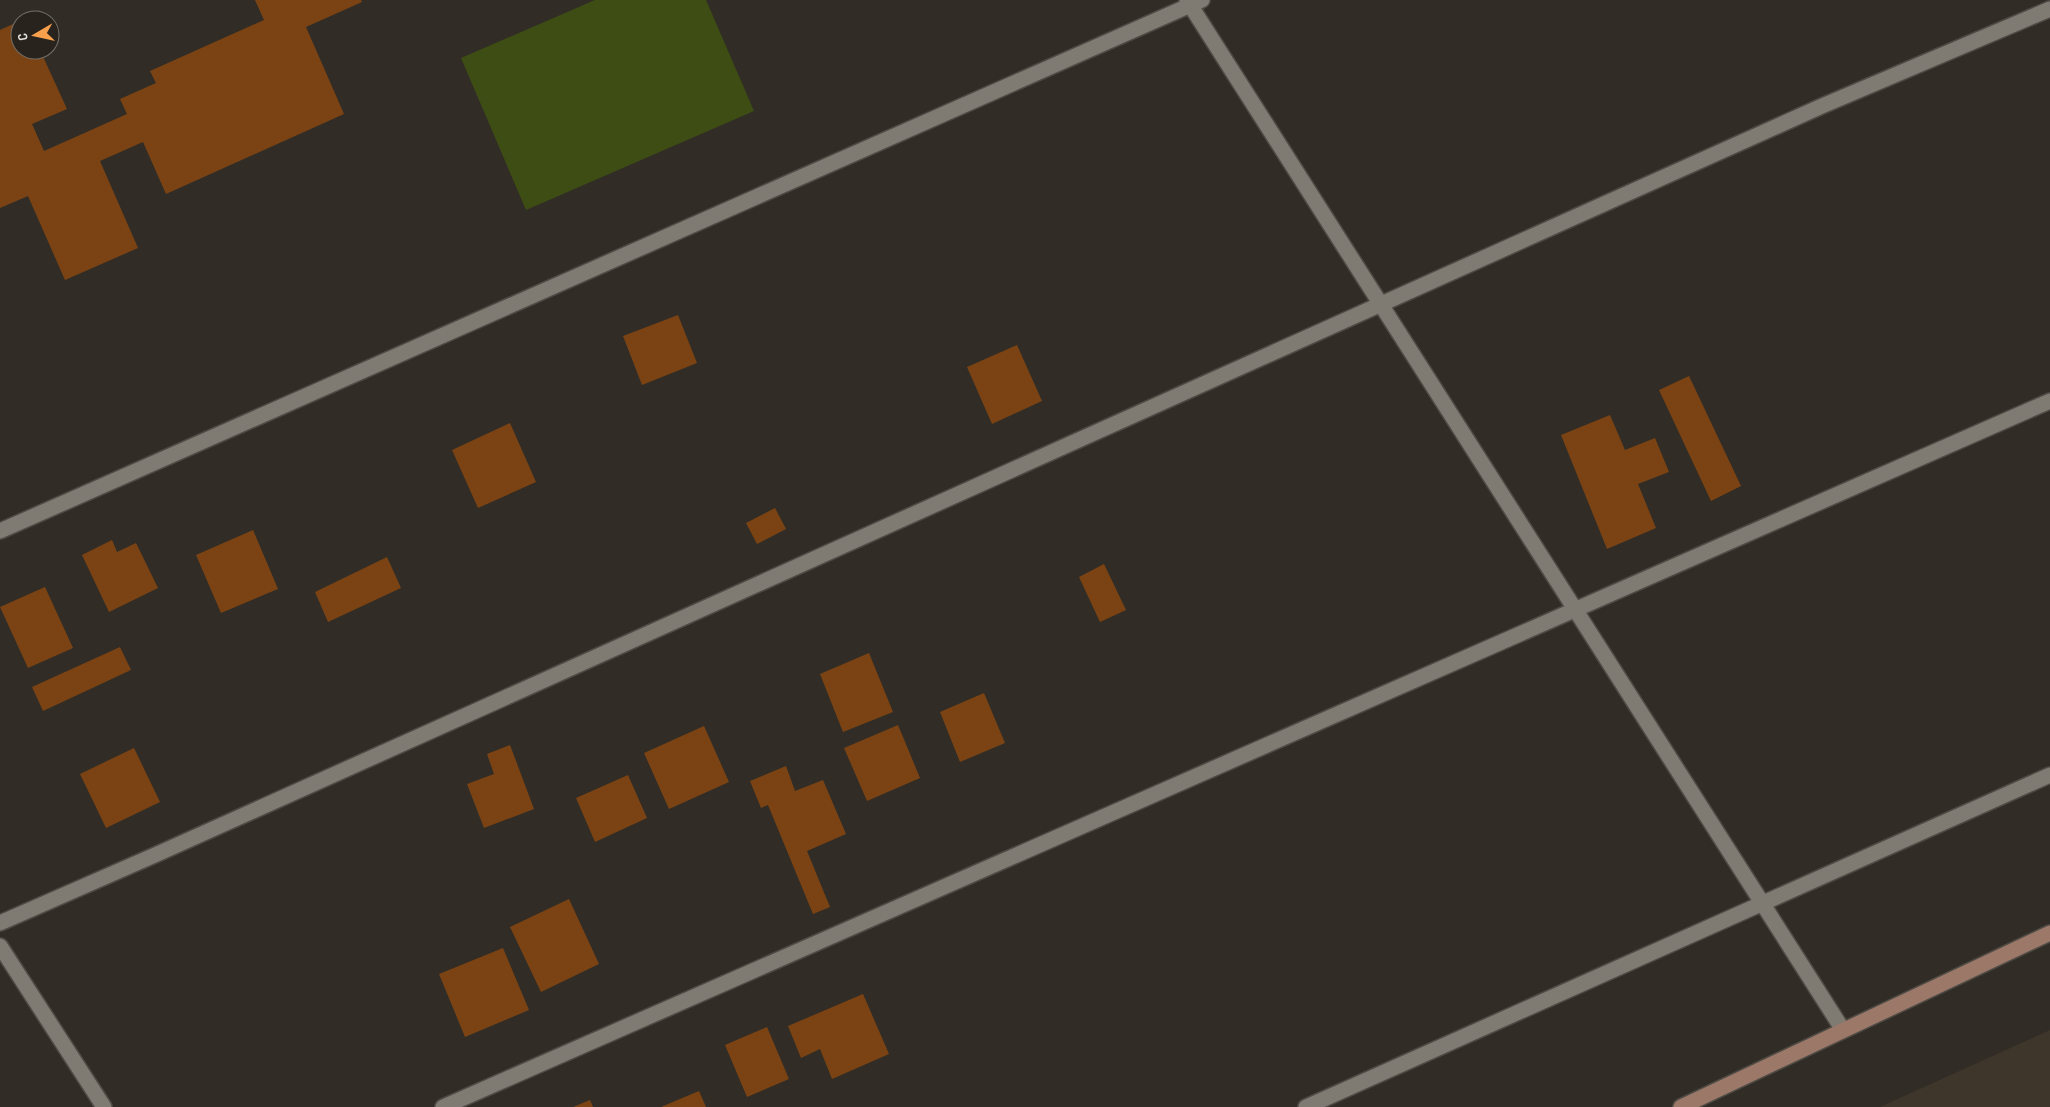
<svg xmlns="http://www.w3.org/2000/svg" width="2050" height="1107" font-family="'Sofia Sans Condensed',sans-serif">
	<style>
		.built { fill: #3e362b }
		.green { fill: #3e4d14 }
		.building { fill: #7b4313 }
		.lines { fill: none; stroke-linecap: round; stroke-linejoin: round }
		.street-casing { stroke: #4e4a44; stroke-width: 18 }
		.secondary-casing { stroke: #4e4a44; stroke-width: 18 }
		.street { stroke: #7f7a72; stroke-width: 15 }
		.secondary { stroke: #9c7869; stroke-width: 15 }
	</style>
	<rect width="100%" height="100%" fill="#312d26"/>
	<path class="built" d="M 2050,1030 L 2050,1107 L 1880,1107 Z"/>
	<path class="green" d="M 595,0 L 706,0 L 754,111 L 526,210 L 461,58 Z"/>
	<path class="building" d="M 255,0 L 361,0 L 362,2 L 306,27 L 344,114 L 166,194 L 143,142 L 100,161 L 138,248 L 65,280 L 28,196 L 0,208 L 0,30 L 20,21 L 20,50 L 40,50 L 67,109 L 32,124 L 44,151 L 127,114 L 120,99 L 156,83 L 150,71 L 264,20 Z
		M 678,315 L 697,363 L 642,385 L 623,336 Z
		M 1017,345 L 1042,401 L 992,424 L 967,367 Z
		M 1689,376 L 1741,486 L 1711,501 L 1659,390 Z
		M 1610,415 L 1625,450 L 1655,438 L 1669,472 L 1638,484 L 1656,528 L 1607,549 L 1561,435 Z
		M 510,423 L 536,482 L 478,508 L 452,450 Z
		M 775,508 L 786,529 L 757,544 L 746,523 Z
		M 253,530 L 278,589 L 221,613 L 196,555 Z
		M 112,540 L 117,552 L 136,543 L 158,588 L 109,612 L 82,555 Z
		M 387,557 L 401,588 L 328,622 L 315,592 Z
		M 1104,564 L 1126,610 L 1100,622 L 1079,577 Z
		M 45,587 L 73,648 L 28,668 L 0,607 Z
		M 120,647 L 131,670 L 43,711 L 32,687 Z
		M 869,653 L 893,712 L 843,732 L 820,674 Z
		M 984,693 L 1005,743 L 960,762 L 940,712 Z
		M 898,725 L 920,778 L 867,801 L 844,748 Z
		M 704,726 L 729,782 L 669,809 L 644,753 Z
		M 510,745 L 534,809 L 484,828 L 467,784 L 494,774 L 487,754 Z
		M 134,748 L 160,802 L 106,828 L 80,774 Z
		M 786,766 L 795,791 L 823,780 L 846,834 L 807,851 L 830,907 L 813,914 L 768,805 L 761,808 L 750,781 Z
		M 628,775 L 647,818 L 595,842 L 576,798 Z
		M 569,899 L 599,964 L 541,992 L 510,927 Z
		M 503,948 L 529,1010 L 465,1037 L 439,974 Z
		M 863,994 L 889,1054 L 832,1079 L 820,1049 L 801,1058 L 788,1026 Z
		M 767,1027 L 789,1079 L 747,1097 L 725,1045 Z
		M 699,1091 L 706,1107 L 661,1107 Z
		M 590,1100 L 593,1107 L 573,1107 Z"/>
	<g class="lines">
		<g class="street-casing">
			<path id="street" d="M 1187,0 L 1843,1030
				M 0,531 L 1202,0
				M 0,923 L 155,855 L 1822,106 L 2050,9
				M 0,946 L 104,1107
				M 443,1107 L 2050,401
				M 1306,1107 L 2050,775"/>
		</g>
		<g class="secondary-casing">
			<path id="secondary" d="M 1681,1107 L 2050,933"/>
		</g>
		<use href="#street" class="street"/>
		<use href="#secondary" class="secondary"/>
	</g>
	<g transform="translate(35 35) rotate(261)"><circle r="24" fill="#28231d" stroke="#736f69"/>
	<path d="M0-4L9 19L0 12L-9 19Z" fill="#f9a04d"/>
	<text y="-8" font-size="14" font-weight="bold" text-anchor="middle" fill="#e3e0dc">С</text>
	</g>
</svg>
